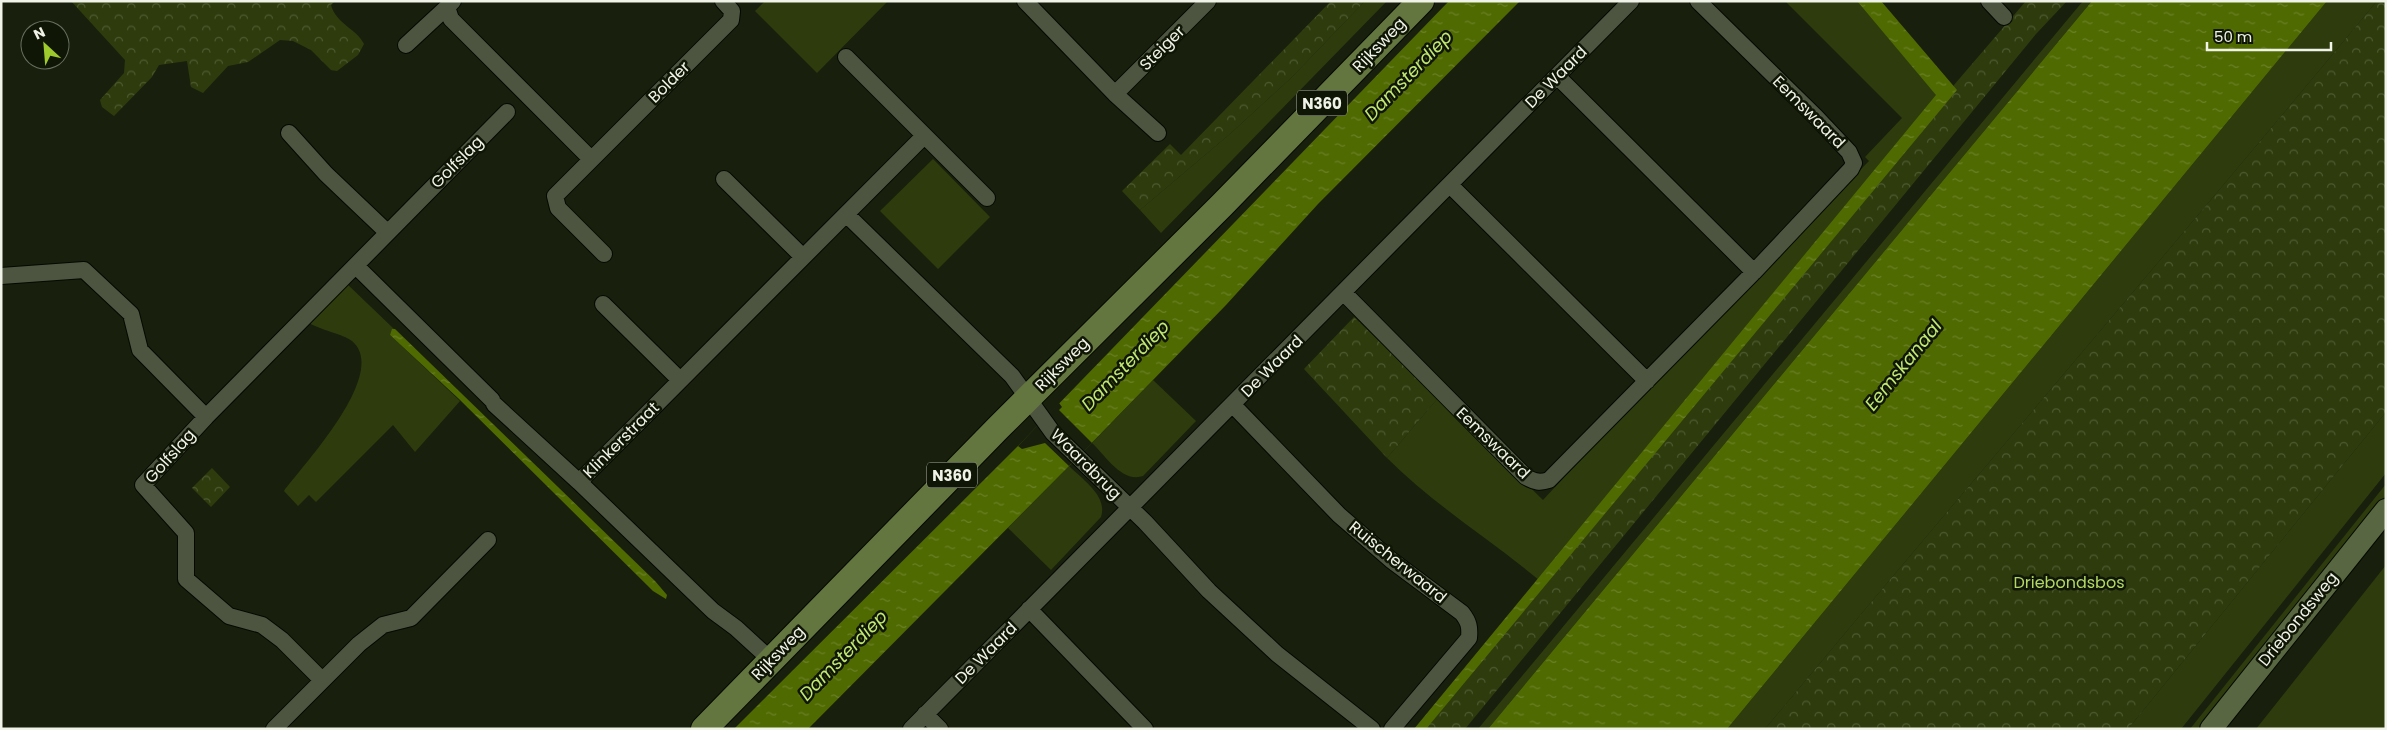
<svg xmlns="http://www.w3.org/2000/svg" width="2387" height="730" font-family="Poppins,sans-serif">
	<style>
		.grass { fill: #2e3c0d }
		.forest { fill: url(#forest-crowns) }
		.water { fill: url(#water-ripples) }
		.pier { fill: #191f0d }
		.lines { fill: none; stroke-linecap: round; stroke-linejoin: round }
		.street-casing { stroke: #050900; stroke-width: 18 }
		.secondary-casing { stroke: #050900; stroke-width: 24 }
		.primary-casing { stroke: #050900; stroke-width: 28 }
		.street { stroke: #4d5541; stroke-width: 16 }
		.secondary { stroke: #586641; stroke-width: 22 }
		.primary { stroke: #647640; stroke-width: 26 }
		.labels { text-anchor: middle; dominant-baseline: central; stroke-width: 5; stroke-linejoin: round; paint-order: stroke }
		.shield { fill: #101605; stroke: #adb1a4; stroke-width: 1 }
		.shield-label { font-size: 15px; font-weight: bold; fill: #f0f4e8 }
		.street-label { font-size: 16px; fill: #f0f4e8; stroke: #101605 }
		.park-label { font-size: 16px; fill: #b2d863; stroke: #101605 }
		.water-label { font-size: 18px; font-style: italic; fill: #c1e873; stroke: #101605 }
	</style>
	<defs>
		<pattern id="forest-crowns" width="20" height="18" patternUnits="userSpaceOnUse" patternTransform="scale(1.25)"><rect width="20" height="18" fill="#2e3c0d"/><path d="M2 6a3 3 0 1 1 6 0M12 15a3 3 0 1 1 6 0" fill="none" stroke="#4d5930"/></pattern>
		<pattern id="water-ripples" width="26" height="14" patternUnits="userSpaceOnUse" patternTransform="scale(1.25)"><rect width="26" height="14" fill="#506a02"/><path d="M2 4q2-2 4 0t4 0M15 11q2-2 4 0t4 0" fill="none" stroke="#6a8027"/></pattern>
	</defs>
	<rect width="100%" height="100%" fill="#191f0d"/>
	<path class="grass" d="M 765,1 L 888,1 L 817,73 L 755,11 Z
		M 1365,1 L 1387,1 L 1161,233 L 1140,210 L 1231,133 L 1292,77 Z
		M 1785,1 L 1857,1 L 1943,102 L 1545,585 C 1493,541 1435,506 1387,458 L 1438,398 L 1543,500 L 1664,370 L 1869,161 L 1865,157 L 1902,118 Z
		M 2083,1 L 2092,1 L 1488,729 L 1478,729 Z
		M 2327,1 L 2377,1 C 2175,245 1968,485 1765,729 L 1727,729 Z
		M 933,159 L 990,217 L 938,269 L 880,211 Z
		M 345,282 L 394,329 L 390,335 L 460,401 L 415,452 L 393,425 L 316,502 L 309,495 L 298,506 L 284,491 C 303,465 390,373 352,341 C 343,334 320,330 307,322 Z
		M 1153,380 L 1196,421 L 1143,476 C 1122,483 1106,456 1092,443 Z
		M 2386,412 L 2386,473 L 2181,729 L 2128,729 Z
		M 1069,466 C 1083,480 1108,496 1101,517 L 1051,570 L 1008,528 Z
		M 2386,484 L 2386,495 L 2208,719 L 2200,729 L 2190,729 Z
		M 2386,565 L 2386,729 L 2256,729 Z"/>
	<path class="forest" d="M 71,1 L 335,1 L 331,5 C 336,24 356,28 364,44 L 358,55 L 337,71 L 331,70 L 311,50 L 293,41 L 280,40 L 248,62 L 228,66 L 203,93 L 191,87 L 187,61 L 159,65 L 152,77 L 114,116 L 102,107 L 100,100 L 124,73 L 125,60 Z
		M 1331,1 L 1365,1 L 1292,77 L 1231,133 L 1140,210 L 1122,191 L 1170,144 L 1181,155 Z
		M 2026,1 L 2067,1 L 2036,34 L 1465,729 L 1424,729 L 1949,94 L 1954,85 Z
		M 2377,1 L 2386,1 L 2386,412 L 2128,729 L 1765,729 C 1968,485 2175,245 2377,1 Z
		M 1354,317 L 1438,398 L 1387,458 L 1304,369 Z
		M 212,468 L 230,487 L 211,507 L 192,488 Z"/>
	<path class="water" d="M 1449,1 L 1520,1 L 1318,204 L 1226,305 L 1077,458 L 808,729 L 734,729 L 1018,446 Z
		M 1857,1 L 1881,1 L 1957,90 L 1426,729 L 1414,729 L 1936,95 Z
		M 2092,1 L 2327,1 L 1727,729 L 1488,729 Z
		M 392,329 L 395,329 L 655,581 L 667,595 L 666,599 L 653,591 L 459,399 L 390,335 Z"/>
	<path class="pier" d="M 1059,403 L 1062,407 L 1059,410 L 1092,443 L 1069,466 L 1045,443 L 1022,449 L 1018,446 Z"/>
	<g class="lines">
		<g class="street-casing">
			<path id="street" d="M 453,1 L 447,7 L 451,19 L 591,159
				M 1025,1 L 1115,94 L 1158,133
				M 1989,1 L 2004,17
				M 406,45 L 447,7
				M 846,57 L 987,198
				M 1557,76 L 1754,272
				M 1115,94 L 1208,1
				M 289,133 L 326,174 L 387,232
				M 724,179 L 803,257
				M 1450,185 L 1647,381
				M 846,214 L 1012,376 L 1053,433 L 1145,522 L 1209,591 L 1277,654 L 1372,729
				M 604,254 L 558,208 L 555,196 L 731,20 L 732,11 L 723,1
				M 356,266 L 492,400
				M 1,276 L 84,270 L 131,314 L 140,350 L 206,417
				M 1344,293 L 1526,477 C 1535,482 1540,483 1549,480 L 1754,272 L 1851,169 L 1854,163 L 1849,152 L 1816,117 L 1698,1
				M 603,304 L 680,380
				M 494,404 L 579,482 L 924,136
				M 1233,405 L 1339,515 L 1391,560 L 1462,613 C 1469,622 1470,627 1469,638 L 1392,729
				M 579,482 L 713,611 L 736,628 L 771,660
				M 1029,609 L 1145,729
				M 322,680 L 282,640 L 262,625 L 229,616 L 186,579 L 186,533 L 143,485 L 206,417 L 507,112
				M 925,714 L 940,729
				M 274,729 L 359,644 L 383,625 L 411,618 L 488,540
				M 911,729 L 1631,1"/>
		</g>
		<g class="secondary-casing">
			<path id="secondary" d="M 2211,729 L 2386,510"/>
		</g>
		<g class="primary-casing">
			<path id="primary" d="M 704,729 L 998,428 L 1222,205 L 1421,1"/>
		</g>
		<use href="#street" class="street"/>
		<use href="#secondary" class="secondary"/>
		<use href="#primary" class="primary"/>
	</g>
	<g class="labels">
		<g class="shield">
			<rect x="1297" y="90.5" width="50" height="25" rx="4"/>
			<rect x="927" y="462.5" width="50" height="25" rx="4"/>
		</g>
		<g class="shield-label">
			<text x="1322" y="103">N360</text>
			<text x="952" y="475">N360</text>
		</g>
		<g class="street-label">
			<text transform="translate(1379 45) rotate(-46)">Rijksweg</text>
			<text transform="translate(1162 48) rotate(-45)">Steiger</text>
			<text transform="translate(1556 77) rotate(-45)">De Waard</text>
			<text transform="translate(669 82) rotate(-45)">Bolder</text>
			<text transform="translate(1809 112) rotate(45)">Eemswaard</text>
			<text transform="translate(457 162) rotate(-45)">Golfslag</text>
			<text transform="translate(1062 364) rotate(-45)">Rijksweg</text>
			<text transform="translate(1272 366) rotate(-45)">De Waard</text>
			<text transform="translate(621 440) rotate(-45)">Klinkerstraat</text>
			<text transform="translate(1493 443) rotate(44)">Eemswaard</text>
			<text transform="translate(170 456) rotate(-48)">Golfslag</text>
			<text transform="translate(1086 464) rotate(45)">Waardbrug</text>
			<text transform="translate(1398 562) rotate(39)">Ruischerwaard</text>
			<text transform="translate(2298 619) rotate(-51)">Driebondsweg</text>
			<text transform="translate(778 653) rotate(-46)">Rijksweg</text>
			<text transform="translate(986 653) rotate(-45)">De Waard</text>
		</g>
		<g class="park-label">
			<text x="2069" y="582">Driebondsbos</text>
		</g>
		<g class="water-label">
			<text transform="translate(1408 75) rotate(-46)">Damsterdiep</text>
			<text transform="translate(1125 365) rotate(-46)">Damsterdiep</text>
			<text transform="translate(1903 365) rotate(-51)">Eemskanaal</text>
			<text transform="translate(843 655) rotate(-46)">Damsterdiep</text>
		</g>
	</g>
	<rect width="2387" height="730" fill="none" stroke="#f0f4e8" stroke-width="5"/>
	<g transform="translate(45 45) rotate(334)"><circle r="24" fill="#101605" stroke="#6a6f60"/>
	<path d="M0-4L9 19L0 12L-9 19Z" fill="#9eca2e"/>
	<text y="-8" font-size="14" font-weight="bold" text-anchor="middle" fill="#f0f4e8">N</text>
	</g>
	<path d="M2207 42v8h124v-8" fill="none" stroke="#f0f4e8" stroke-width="2.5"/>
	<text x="2214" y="42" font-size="15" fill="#f0f4e8" stroke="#101605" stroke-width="4" paint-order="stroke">50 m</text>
</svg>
